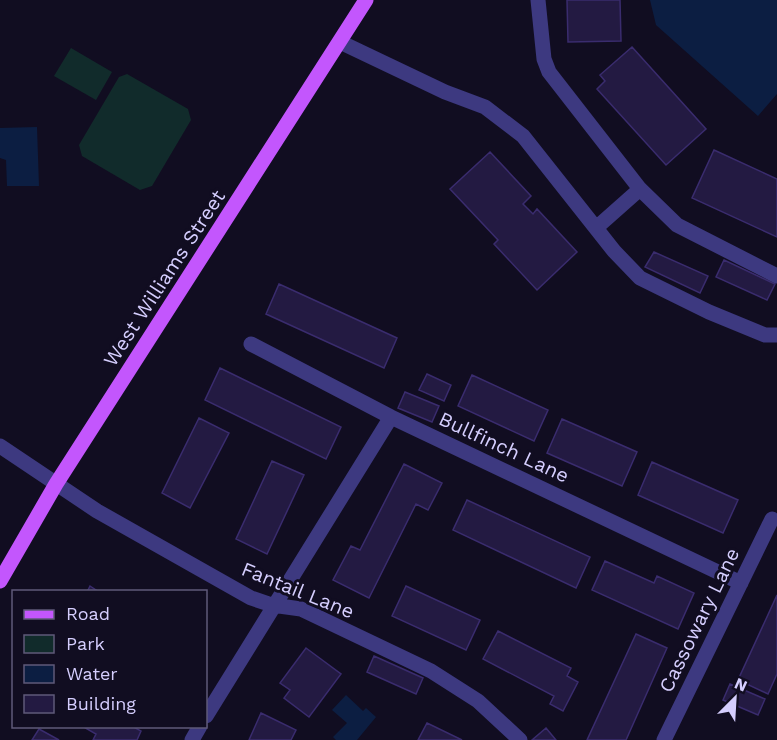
<svg xmlns="http://www.w3.org/2000/svg" width="777" height="740" font-family="'Work Sans',sans-serif">
	<style>
		.green { fill: #112b2b }
		.water { fill: #0c1e42 }
		.building { fill: #231a42; stroke: #3a2c6e; stroke-width: 1.5 }
		.lines { fill: none; stroke-linecap: round; stroke-linejoin: round }
		.street { stroke: #3d3980; stroke-width: 15 }
		.primary { stroke: #c356fd; stroke-width: 15 }
		.labels { text-anchor: middle; dominant-baseline: central; stroke-width: 6; stroke-linejoin: round; paint-order: stroke }
		.street-label { font-size: 20px; fill: #d5cefe; stroke: #110d21 }
	</style>
	<rect width="100%" height="100%" fill="#110d21"/>
	<path class="green" d="M 71,48 L 112,72 L 96,100 L 54,76 Z
		M 127,74 L 188,109 L 191,120 L 152,186 L 140,190 L 82,156 L 79,145 L 119,77 Z"/>
	<path class="water" d="M 650,0 L 777,0 L 777,94 L 758,116 L 656,25 Z
		M 37,127 L 39,186 L 7,186 L 6,160 L 0,158 L 0,128 Z
		M 346,695 L 363,711 L 366,708 L 376,717 L 357,740 L 336,740 L 333,737 L 347,723 L 332,710 Z"/>
	<path class="building" d="M 567,0 L 620,0 L 621,41 L 568,42 Z
		M 632,47 L 706,129 L 666,165 L 597,89 L 605,81 L 600,75 Z
		M 714,150 L 777,179 L 777,237 L 692,198 Z
		M 490,152 L 531,196 L 523,204 L 533,214 L 537,209 L 577,252 L 537,290 L 494,244 L 498,240 L 450,189 Z
		M 654,252 L 708,276 L 700,293 L 645,267 Z
		M 724,260 L 775,284 L 767,300 L 716,277 Z
		M 279,284 L 397,338 L 384,368 L 266,314 Z
		M 220,368 L 341,427 L 326,459 L 205,400 Z
		M 427,374 L 451,385 L 444,401 L 419,390 Z
		M 472,375 L 548,410 L 534,441 L 458,406 Z
		M 405,392 L 439,406 L 432,422 L 398,408 Z
		M 199,418 L 229,433 L 190,508 L 162,493 Z
		M 562,419 L 637,452 L 622,486 L 547,453 Z
		M 272,461 L 304,475 L 267,554 L 236,539 Z
		M 652,462 L 738,500 L 723,533 L 638,495 Z
		M 404,464 L 442,483 L 428,510 L 416,504 L 369,598 L 333,580 L 351,546 L 360,550 Z
		M 467,500 L 590,557 L 576,588 L 453,530 Z
		M 605,561 L 654,583 L 657,576 L 694,593 L 678,629 L 592,590 Z
		M 90,586 L 99,592 L 87,592 Z
		M 406,586 L 480,620 L 466,650 L 392,616 Z
		M 777,595 L 777,674 L 768,694 L 738,680 Z
		M 498,631 L 571,668 L 567,676 L 578,682 L 563,711 L 550,704 L 554,696 L 483,659 Z
		M 636,634 L 667,648 L 626,740 L 587,740 Z
		M 306,648 L 341,674 L 309,717 L 284,698 L 290,690 L 280,683 Z
		M 374,656 L 423,678 L 416,694 L 367,672 Z
		M 730,684 L 765,699 L 758,715 L 723,700 Z
		M 261,713 L 296,730 L 291,740 L 249,740 Z
		M 427,723 L 462,740 L 418,740 Z
		M 82,726 L 132,726 L 141,731 L 137,740 L 93,740 L 96,734 Z
		M 546,728 L 556,740 L 532,740 Z
		M 39,729 L 59,740 L 32,740 Z"/>
	<g class="lines">
		<path class="street" d="M 538,0 L 544,59 L 549,72 L 640,189 L 677,225 L 777,276
			M 340,42 L 445,92 L 485,107 L 523,136 L 614,251 L 640,278 L 709,312 L 765,335 L 777,335
			M 596,228 L 640,189
			M 251,344 L 391,417 L 741,583
			M 0,446 L 97,511 L 251,598 L 272,605 L 301,609 L 431,671 L 478,701 L 520,740
			M 206,716 L 391,417
			M 192,740 L 200,726
			M 664,740 L 772,519"/>
		<path class="primary" d="M 0,581 L 56,484 L 366,0"/>
	</g>
	<g class="labels">
		<g class="street-label">
			<text transform="translate(164 278) rotate(-57)">West Williams Street</text>
			<text transform="translate(504 447) rotate(25)">Bullfinch Lane</text>
			<text transform="translate(298 590) rotate(22)">Fantail Lane</text>
			<text transform="translate(699 620) rotate(-64)">Cassowary Lane</text>
		</g>
	</g>
	<rect x="12" y="590" width="195" height="138" fill="#110d21" stroke="#5f5a79" stroke-width="1.5"/>
	<rect x="24" y="610" width="30" height="9" fill="#c356fd" stroke="#5f5a79" stroke-width="1.5"/>
	<text x="66" y="620" font-size="18" fill="#d5cefe">Road</text>
	<rect x="24" y="635" width="30" height="18" fill="#112b2b" stroke="#5f5a79" stroke-width="1.5"/>
	<text x="66" y="650" font-size="18" fill="#d5cefe">Park</text>
	<rect x="24" y="665" width="30" height="18" fill="#0c1e42" stroke="#5f5a79" stroke-width="1.5"/>
	<text x="66" y="680" font-size="18" fill="#d5cefe">Water</text>
	<rect x="24" y="695" width="30" height="18" fill="#231a42" stroke="#5f5a79" stroke-width="1.5"/>
	<text x="66" y="710" font-size="18" fill="#d5cefe">Building</text>
	<g transform="translate(735 698) rotate(24)" stroke="#110d21" stroke-width="4.5" paint-order="stroke">
	<path d="M0-4.5L10 22L0 15L-10 22Z" fill="#d5cefe"/>
	<text y="-9" font-size="16" font-weight="bold" text-anchor="middle" fill="#d5cefe">N</text>
	</g>
</svg>
